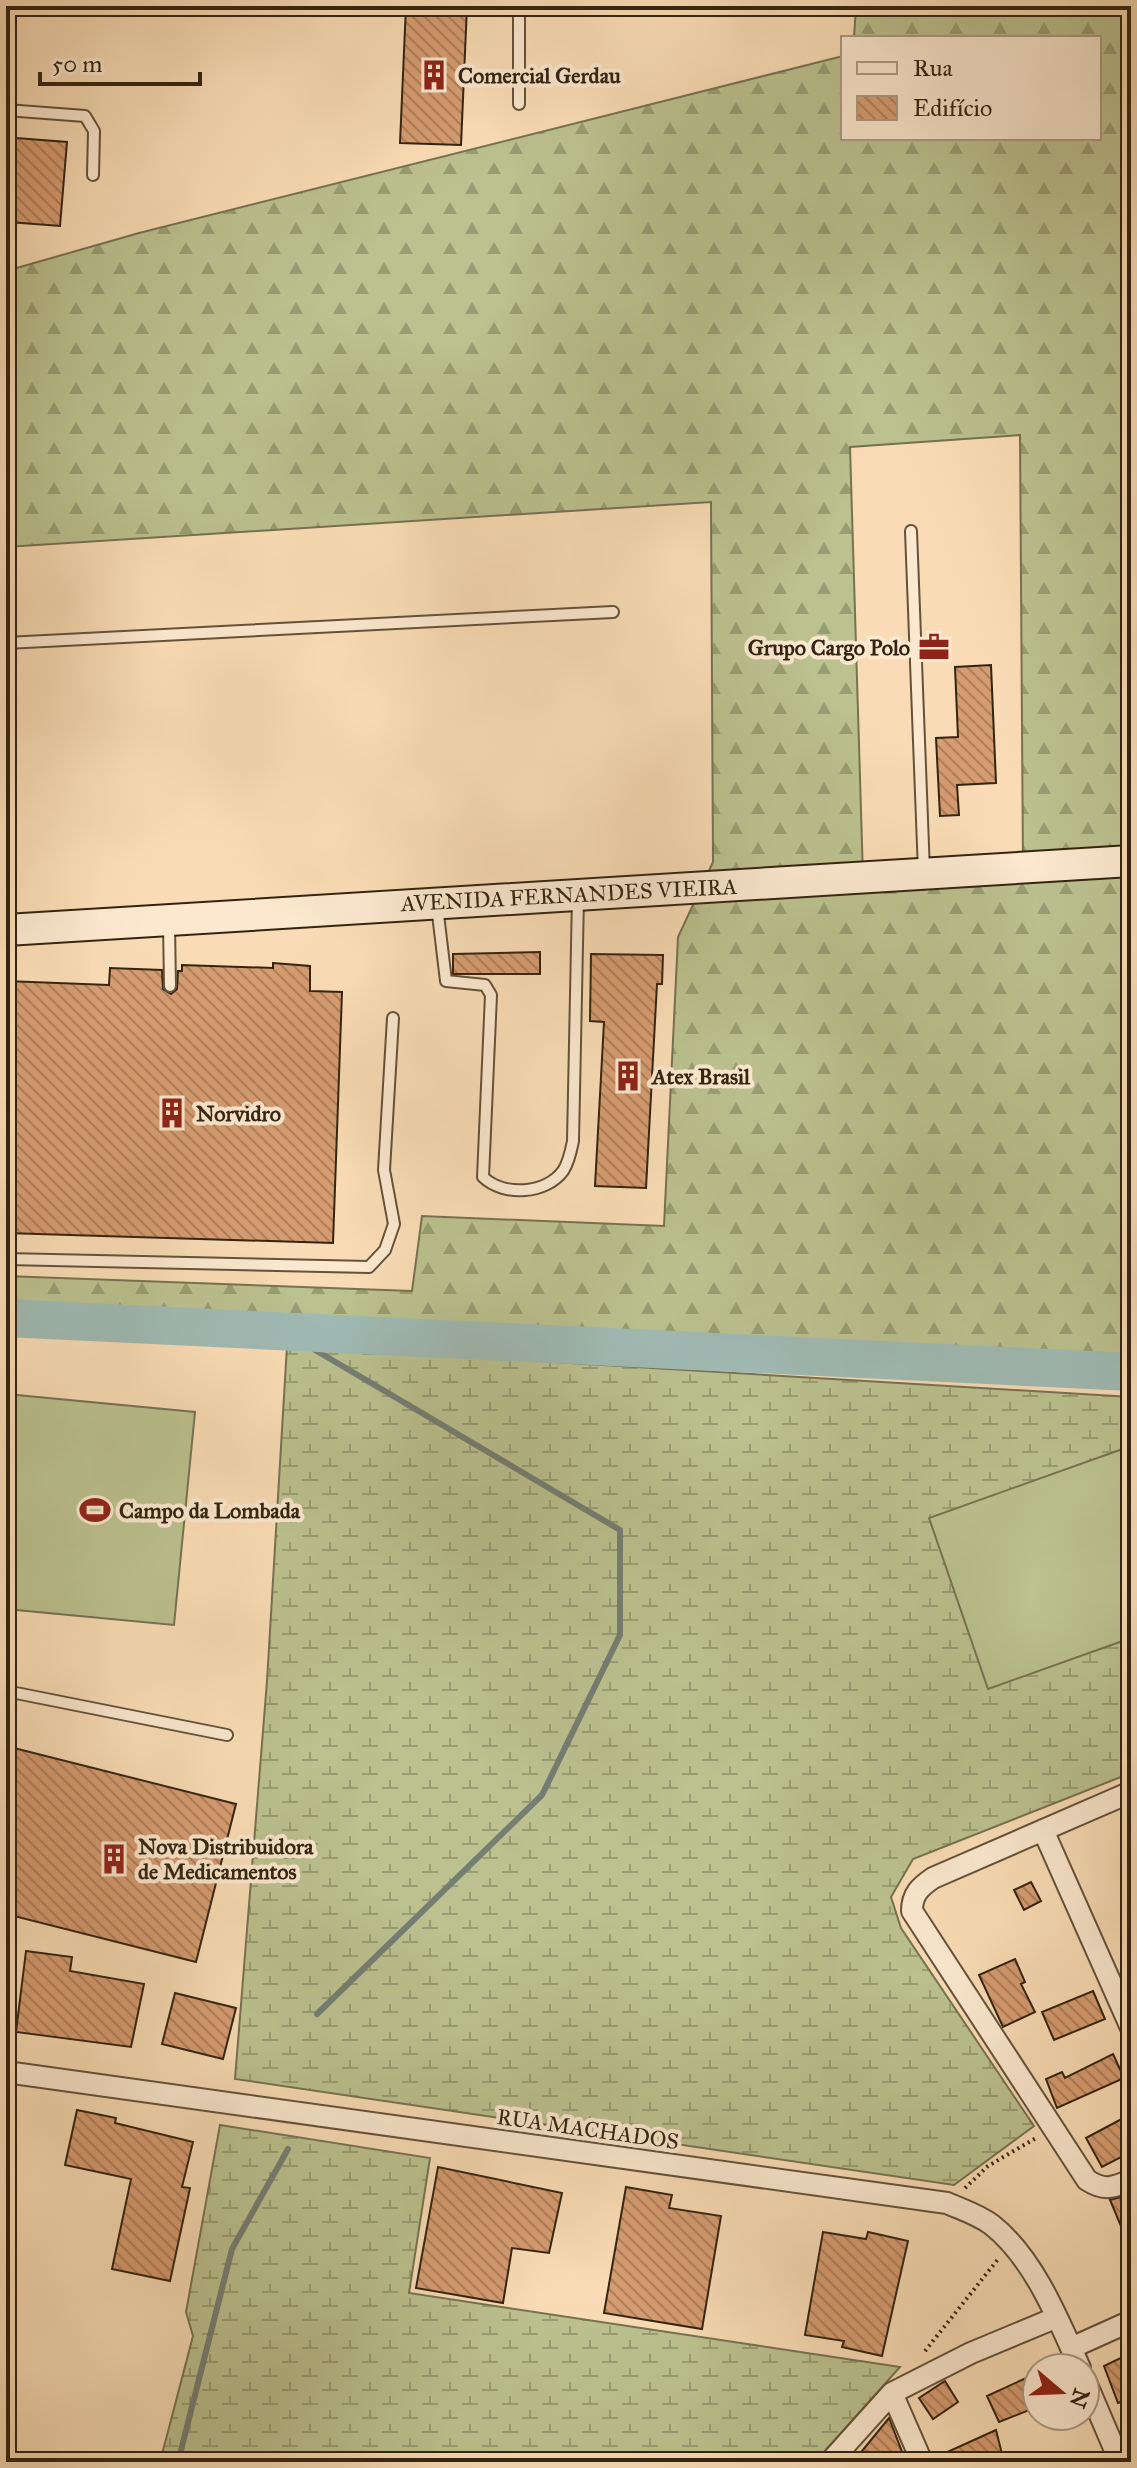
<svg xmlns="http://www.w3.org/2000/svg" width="1137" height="2468" font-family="'IM FELL Great Primer',serif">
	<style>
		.forest { fill: url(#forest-firs); stroke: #777250; stroke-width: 2; fill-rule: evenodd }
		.wetland { fill: url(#wetland-marsh); stroke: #777250; stroke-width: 2 }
		.garden { fill: #bbc18f; stroke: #777250; stroke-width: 2 }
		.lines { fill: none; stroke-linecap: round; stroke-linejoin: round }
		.stream { stroke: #747e73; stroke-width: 6 }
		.river { stroke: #9fbab4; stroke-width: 38 }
		.building { fill: url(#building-back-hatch); stroke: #332411; stroke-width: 2 }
		.service-casing { stroke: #64523a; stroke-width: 14 }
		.minor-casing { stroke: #64523a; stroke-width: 24 }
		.secondary-casing { stroke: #332411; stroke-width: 34 }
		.path { stroke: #332411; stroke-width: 4; stroke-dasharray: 2 4; stroke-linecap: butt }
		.service { stroke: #fbe8cf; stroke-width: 10 }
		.minor { stroke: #fbe8cf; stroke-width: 20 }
		.secondary { stroke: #fbe8cf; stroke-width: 30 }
		.labels { text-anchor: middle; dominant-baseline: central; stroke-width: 8; stroke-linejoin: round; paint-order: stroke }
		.poi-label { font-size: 22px; font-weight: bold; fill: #332411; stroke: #fbe8cf; text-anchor: start }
		.street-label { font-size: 22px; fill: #332411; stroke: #fbe8cf }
	</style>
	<defs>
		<pattern id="forest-firs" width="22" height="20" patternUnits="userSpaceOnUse" patternTransform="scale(2)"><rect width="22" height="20" fill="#bbc18f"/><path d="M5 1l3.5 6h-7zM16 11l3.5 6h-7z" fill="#999d73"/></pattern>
		<pattern id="wetland-marsh" width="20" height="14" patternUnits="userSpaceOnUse" patternTransform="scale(2)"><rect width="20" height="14" fill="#bbc18f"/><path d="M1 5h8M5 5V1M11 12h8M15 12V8" fill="none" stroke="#999d73"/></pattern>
		<pattern id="building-back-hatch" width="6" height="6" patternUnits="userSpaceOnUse" patternTransform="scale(2)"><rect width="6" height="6" fill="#d69c71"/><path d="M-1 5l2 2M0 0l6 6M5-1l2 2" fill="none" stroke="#ae7f5b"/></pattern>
	</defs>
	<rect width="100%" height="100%" fill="#f9dcb5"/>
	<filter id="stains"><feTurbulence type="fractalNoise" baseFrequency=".0025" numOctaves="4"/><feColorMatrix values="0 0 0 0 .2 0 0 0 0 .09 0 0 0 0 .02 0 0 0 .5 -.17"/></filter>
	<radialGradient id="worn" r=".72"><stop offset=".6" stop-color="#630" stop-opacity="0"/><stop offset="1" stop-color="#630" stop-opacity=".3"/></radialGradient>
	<path class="forest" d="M 856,6 L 1131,6 L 1131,1372 L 6,1318 L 6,1276 L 412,1291 L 422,1216 L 664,1226 L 678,937 L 713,862 L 711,502 L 6,547 L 6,271 L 139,233 L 843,56 L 843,138 L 1099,138 L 1099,38 L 854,38 ZM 1020,435 L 1023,867 L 863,877 L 850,447 Z"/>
	<path class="wetland" d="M 287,1346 L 1131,1397 L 1131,1773 L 913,1859 L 891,1897 L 901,1928 L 1034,2126 L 954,2185 L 235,2079 L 267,1681 Z
		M 220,2125 L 430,2158 L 409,2293 L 900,2367 L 815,2462 L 160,2462 L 193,2336 L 186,2312 Z"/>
	<path class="garden" d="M 6,1394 L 195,1412 L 174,1625 L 6,1609 Z
		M 1131,1446 L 1131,1638 L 988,1689 L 929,1518 Z"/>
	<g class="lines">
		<path class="stream" d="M 283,1331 L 620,1530 L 620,1635 L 542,1795 L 317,2014
			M 178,2462 L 232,2249 L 288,2149"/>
		<path class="river" d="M 6,1318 L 1131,1372"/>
	</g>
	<path class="building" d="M 406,6 L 467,6 L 461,145 L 400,143 Z
		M 16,138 L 67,142 L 60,226 L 9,222 Z
		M 991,665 L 996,783 L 957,785 L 959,815 L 940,816 L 936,738 L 958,737 L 955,667 Z
		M 540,952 L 540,974 L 453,974 L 453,954 Z
		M 591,954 L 663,955 L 662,984 L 657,984 L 646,1188 L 595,1186 L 604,1022 L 590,1021 Z
		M 273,963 L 310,966 L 310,991 L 342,992 L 333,1243 L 6,1233 L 6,981 L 109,985 L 110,968 L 162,970 L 163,989 L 171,994 L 177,989 L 178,971 L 182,971 L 182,965 L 273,968 Z
		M 6,1746 L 236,1804 L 196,1962 L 6,1914 Z
		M 1031,1882 L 1041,1901 L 1024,1910 L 1014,1890 Z
		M 26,1951 L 72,1957 L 70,1971 L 144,1984 L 131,2047 L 16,2032 Z
		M 1015,1959 L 1025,1982 L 1021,1984 L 1035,2012 L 1003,2027 L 979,1975 Z
		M 1093,1991 L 1105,2019 L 1054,2040 L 1042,2012 Z
		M 175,1993 L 236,2008 L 223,2059 L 162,2044 Z
		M 1113,2054 L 1124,2078 L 1057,2108 L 1046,2079 L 1062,2072 L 1065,2078 Z
		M 77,2110 L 116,2118 L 115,2123 L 193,2142 L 182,2187 L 190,2188 L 170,2281 L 112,2269 L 131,2179 L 65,2165 Z
		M 1131,2114 L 1131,2152 L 1102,2167 L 1086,2138 Z
		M 438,2167 L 562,2193 L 549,2253 L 512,2248 L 503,2303 L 416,2288 Z
		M 626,2187 L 672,2195 L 669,2208 L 721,2216 L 702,2329 L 604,2313 Z
		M 1131,2194 L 1131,2250 L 1110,2200 Z
		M 823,2232 L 866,2239 L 868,2232 L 908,2241 L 882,2356 L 842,2347 L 844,2341 L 805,2335 Z
		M 1131,2353 L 1131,2399 L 1118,2403 L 1104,2366 Z
		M 1037,2373 L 1037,2407 L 999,2422 L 987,2396 Z
		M 945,2381 L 958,2402 L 933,2419 L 919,2398 Z
		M 889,2418 L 906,2462 L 867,2462 L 862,2451 Z
		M 996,2430 L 1004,2462 L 935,2462 L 934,2458 Z"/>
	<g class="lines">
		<g class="service-casing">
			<path id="service" d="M 519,6 L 519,104
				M 6,110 L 85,116 L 94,131 L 93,175
				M 911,531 L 924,872
				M 6,643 L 613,612
				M 437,906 L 446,981 L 485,985 L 491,995 L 483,1177 C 504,1197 546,1194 563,1171 C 569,1162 571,1151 573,1141 L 578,897
				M 169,924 L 170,986
				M 6,1259 L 369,1267 L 385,1250 L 394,1224 L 384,1170 L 393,1018
				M 6,1691 L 227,1735"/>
		</g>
		<g class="minor-casing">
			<path id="minor" d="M 1131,1792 L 933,1878 C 920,1887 912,1894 912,1911 L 1087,2180 C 1104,2191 1113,2188 1131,2180
				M 1043,1830 L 1131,2028
				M 6,2072 L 947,2203 C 963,2210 979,2215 992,2225 C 1034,2258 1059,2321 1080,2368
				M 1071,2348 L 1131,2321
				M 1085,2380 L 1120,2462
				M 892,2393 L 922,2462
				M 830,2462 L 892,2393 L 971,2353 L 1055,2318"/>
		</g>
		<g class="secondary-casing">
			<path id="secondary" d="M 6,930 L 1131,861"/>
		</g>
		<path class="path" d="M 965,2188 L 988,2166 L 1036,2138
			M 925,2351 L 999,2258"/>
		<use href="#service" class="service"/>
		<use href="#minor" class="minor"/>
		<use href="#secondary" class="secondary"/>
	</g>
	<defs>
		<g id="building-bare" transform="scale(2.4)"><path d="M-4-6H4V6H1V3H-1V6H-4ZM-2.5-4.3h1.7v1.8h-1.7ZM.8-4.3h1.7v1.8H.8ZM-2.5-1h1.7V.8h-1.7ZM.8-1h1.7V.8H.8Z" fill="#8f2418" stroke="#fbe8cf" stroke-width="2.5" paint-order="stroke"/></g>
		<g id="office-bare" transform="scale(2.4)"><path d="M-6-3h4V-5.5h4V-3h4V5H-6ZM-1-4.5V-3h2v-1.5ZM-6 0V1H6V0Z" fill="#8f2418" stroke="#fbe8cf" stroke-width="2.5" paint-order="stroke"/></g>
		<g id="stadium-bare" transform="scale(2.4)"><path d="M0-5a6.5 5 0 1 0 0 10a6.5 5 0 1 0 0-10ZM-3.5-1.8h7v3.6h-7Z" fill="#8f2418" stroke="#fbe8cf" stroke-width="2.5" paint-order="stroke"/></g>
	</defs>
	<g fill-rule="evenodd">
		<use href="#building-bare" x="434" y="75"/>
		<use href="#office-bare" x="934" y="647"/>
		<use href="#building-bare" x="628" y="1076"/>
		<use href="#building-bare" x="172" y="1113"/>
		<use href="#stadium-bare" x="95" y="1510"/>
		<use href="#building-bare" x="114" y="1859"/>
	</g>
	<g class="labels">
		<g class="poi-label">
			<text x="458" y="75">Comercial Gerdau</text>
			<text x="910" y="647" text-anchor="end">Grupo Cargo Polo</text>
			<text x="652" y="1076">Atex Brasil</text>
			<text x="196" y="1113">Norvidro</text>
			<text x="119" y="1510">Campo da Lombada</text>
			<text x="138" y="1846">Nova Distribuidora<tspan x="138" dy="25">de Medicamentos</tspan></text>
		</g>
		<g class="street-label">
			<text transform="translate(569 895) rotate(-3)">AVENIDA FERNANDES VIEIRA</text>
			<text transform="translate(588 2129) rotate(8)">RUA MACHADOS</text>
		</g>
	</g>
	<rect width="1137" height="2468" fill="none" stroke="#f9dcb5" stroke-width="32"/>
	<rect x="8" y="8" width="1121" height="2452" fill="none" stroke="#332411" stroke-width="4"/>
	<rect x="16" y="16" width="1105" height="2436" fill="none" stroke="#332411" stroke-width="2"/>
	<rect x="841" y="36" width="260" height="104" fill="#fbe8cf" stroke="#ab9a83" stroke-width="2"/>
	<rect x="857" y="62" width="40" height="12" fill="#fbe8cf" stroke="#ab9a83" stroke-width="2"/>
	<text x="913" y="76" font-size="24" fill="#332411">Rua</text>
	<rect x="857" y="96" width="40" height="24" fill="url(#building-back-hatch)" stroke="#ab9a83" stroke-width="2"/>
	<text x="913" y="116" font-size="24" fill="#332411">Edifício</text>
	<g transform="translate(1061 2392) rotate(109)"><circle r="38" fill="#fbe8cf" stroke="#ab9a83" stroke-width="2"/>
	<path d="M0-6L14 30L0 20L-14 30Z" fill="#8f2418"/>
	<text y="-12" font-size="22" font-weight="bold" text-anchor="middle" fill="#332411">N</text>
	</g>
	<path d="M40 72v12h160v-12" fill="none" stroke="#332411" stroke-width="4"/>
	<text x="52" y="72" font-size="24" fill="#332411" stroke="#fbe8cf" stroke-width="6" paint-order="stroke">50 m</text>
	<rect width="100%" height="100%" filter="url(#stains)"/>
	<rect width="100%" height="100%" fill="url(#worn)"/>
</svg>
